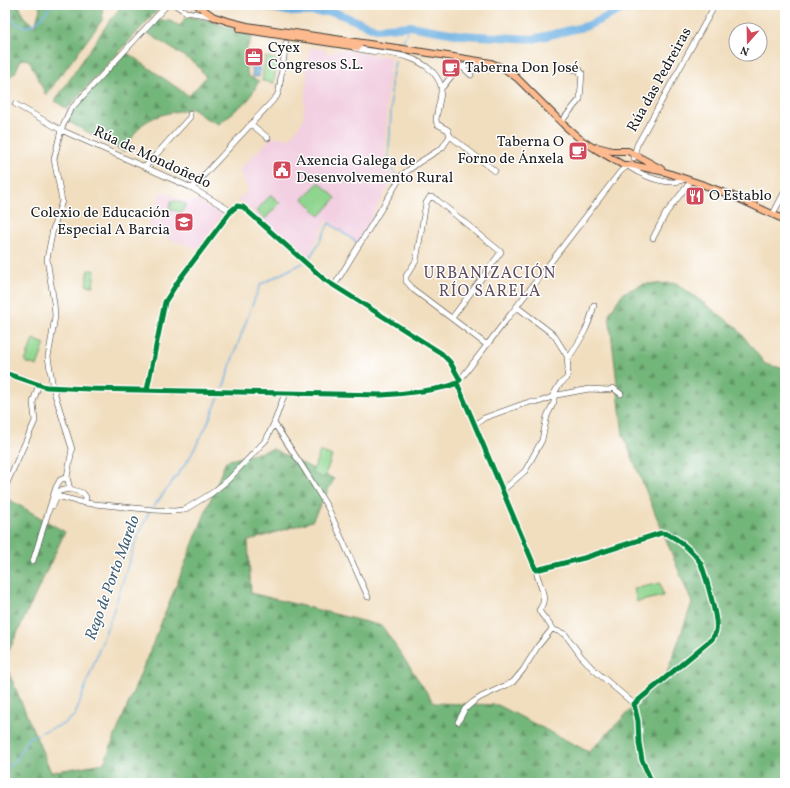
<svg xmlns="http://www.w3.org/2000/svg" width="790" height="788" font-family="Vollkorn,serif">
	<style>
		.built { fill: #f2cfe1 }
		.forest { fill: url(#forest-firs); stroke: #48694b }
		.garden { fill: #8fd58f; stroke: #567856 }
		.water { fill: url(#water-ripples); stroke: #44667f }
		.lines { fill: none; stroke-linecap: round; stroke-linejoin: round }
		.stream { stroke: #6cb0e2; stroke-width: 1.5 }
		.river { stroke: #6cb0e2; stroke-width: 8 }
		.minor-casing { stroke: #3c3934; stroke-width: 6 }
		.major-casing { stroke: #3c3934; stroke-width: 8 }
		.minor { stroke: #fff; stroke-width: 5 }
		.major { stroke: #fcba8e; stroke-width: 6 }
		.cycleway-casing { stroke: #fff; stroke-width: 8 }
		.cycleway { stroke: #00873e; stroke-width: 5 }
		.labels { text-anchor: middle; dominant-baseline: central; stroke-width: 3; stroke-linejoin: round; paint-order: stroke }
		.poi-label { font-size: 15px; fill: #1c1c1c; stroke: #fff; text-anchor: start }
		.street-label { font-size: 15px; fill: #1c1c1c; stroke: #fff }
		.neighbourhood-label { font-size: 16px; letter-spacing: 1px; fill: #5e4d5c; stroke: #fff }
		.water-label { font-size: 16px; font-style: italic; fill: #405f75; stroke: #fff }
	</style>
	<defs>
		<pattern id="forest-firs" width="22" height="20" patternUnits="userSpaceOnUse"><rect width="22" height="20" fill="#73b67a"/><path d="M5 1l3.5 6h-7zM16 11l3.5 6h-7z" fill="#5e9363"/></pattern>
		<pattern id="water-ripples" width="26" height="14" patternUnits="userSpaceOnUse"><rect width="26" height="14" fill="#6cb0e2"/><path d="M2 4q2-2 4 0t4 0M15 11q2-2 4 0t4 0" fill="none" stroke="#588eb6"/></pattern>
	</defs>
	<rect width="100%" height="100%" fill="#fff"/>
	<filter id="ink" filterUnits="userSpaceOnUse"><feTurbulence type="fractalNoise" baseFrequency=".025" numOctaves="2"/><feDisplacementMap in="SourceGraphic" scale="8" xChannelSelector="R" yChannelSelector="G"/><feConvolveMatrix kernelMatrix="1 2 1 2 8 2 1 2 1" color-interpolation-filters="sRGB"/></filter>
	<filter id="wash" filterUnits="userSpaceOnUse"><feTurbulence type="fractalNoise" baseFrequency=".012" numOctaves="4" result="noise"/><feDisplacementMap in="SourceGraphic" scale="16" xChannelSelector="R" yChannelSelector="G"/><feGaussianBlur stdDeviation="0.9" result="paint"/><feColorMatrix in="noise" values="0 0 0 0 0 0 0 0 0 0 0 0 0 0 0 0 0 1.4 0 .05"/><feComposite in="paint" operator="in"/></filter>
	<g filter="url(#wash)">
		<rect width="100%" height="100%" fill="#f1debf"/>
		<path class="built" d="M 309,48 L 323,49 L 327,53 L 332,53 L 336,50 L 343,50 L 391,57 L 389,72 L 386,107 L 387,119 L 385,137 L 385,166 L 397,179 L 392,181 L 357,243 L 327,220 L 306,261 L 251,210 L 237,200 L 248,190 L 239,170 L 272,137 L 290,138 L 303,120 Z
			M 161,191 L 187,201 L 195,200 L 202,202 L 208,208 L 224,213 L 198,249 L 147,231 Z"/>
		<path class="forest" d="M 5,5 L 19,5 L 23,16 L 35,27 L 40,9 L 38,5 L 100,5 L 102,7 L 103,19 L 46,95 L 29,60 L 21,59 L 15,73 L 5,79 Z
			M 120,5 L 162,5 L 67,109 L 55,101 L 108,23 L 118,11 Z
			M 187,16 L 207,20 L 252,36 L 244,56 L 248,76 L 259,81 L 249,99 L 219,124 L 203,117 L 193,108 C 177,112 157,113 143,124 C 135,131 129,143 124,152 L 67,121 L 74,107 L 126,52 L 189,96 L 206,77 L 196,64 L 146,32 L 158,20 L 161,21 L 168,20 L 180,26 Z
			M 676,283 L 736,327 L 765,364 L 785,369 L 785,783 L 5,783 L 5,664 L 51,772 L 104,763 L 160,626 L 226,461 L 273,449 L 334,479 L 312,521 L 248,541 L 251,593 L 382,626 L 434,703 L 498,705 L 589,752 L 667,673 L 692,603 L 623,435 L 609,314 L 623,293 L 644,284 Z
			M 5,497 L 65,532 L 5,659 Z"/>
		<path class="garden" d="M 265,57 L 277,59 L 274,83 L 262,81 Z
			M 319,182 L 336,198 L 320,216 L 303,199 Z
			M 271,195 L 280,203 L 265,219 L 256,211 Z
			M 172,200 L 186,204 L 182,213 L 169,209 Z
			M 88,270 L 95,270 L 93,286 L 86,285 Z
			M 33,339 L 45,344 L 37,366 L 25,362 Z
			M 320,451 L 332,456 L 324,478 L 312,473 Z
			M 660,583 L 663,596 L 637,602 L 634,589 Z"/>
		<path class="water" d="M 249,62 L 260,64 L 259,77 L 252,76 L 253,68 L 249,67 Z"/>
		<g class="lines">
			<path class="stream" d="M 11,5 L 11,18 C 27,37 41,20 51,5
				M 403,41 L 410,26
				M 395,62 L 391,82 L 391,113 L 388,165 L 398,177
				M 306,261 L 308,260 L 319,243 L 329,223 L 358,243
				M 152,509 L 189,459 L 206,427 L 225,383 L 233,357 L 256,295 L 261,284 L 303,263
				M 42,732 L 64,724 L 75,715 L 113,612 L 135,543 L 149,512
				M 5,770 L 16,760 L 28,738 L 38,734"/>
			<path class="river" d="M 257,5 L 291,12 L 334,12 L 376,29 L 410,26 L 461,35 L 533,39 L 587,26 L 632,5"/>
		</g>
	</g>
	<g filter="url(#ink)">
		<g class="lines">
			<g class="minor-casing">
				<path id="minor" d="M 167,5 L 70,110 L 61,130 L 192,188 L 231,211
					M 175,5 L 186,12 L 211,16
					M 354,48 C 383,55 408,50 432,71 C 436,76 440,80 441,87 C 442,97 437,109 436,120 L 437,124 L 448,130 L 450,136 L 495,171
					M 462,67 L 471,75
					M 441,89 L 458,68 L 463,66 L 487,63
					M 15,104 L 61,130 L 54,159 L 62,201 L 53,229 L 47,259 L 54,303 L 55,316 L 52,335 L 48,357 L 53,388 L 72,449 L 67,477 L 70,489 L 83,493 L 86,497 L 85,503
					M 561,122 L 580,99 L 582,73 L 580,73 L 580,70 L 570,69
					M 251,124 L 268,138
					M 634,158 L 635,152 L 637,145 L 715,5
					M 626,165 C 639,174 657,182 673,182 C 678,182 682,180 686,179
					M 145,167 L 190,117 L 190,114
					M 192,188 L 277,96 L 279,90 L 286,43
					M 773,214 L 785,191
					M 653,238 L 666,213 L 691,181
					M 334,286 L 402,175 L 418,163 L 442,148 L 450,136
					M 517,307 L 554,335 L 567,356 L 568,368 L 567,378 L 559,385 L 552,397
					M 452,318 L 501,252 L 437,200 L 434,198 L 430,197 L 426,203 L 416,261 L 406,276 L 406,281 L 414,290 L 487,345
					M 568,359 C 580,341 589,327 594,305
					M 5,373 L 46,387 L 53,388 L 382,395 C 398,394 450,390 460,380 L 620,172 L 628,165
					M 457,383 L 536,570 L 584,558 L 661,533 C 672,532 696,554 701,564 C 705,574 719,621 716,630 C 716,633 714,636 712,639 L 634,704
					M 147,390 L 165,302 L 179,280 L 231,211 L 237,206 L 243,207 L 325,280 L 441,353 L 450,362 L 460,380
					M 552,397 L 557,395 L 589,389 L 609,390 L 613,388 L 621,394
					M 274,423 L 285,393
					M 475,425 L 484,418 L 523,404 L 530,402 L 539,402 L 552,397 L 554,399 L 554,402 L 547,416 L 542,440 L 525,471 L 502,491
					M 6,485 L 35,421 L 33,402 L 39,384
					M 57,496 L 85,503 L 154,510 L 174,511 L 184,510 L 212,493 L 228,480 L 266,440 L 274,423 L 306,472 L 328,508 L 368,597
					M 53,506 L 59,491 L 70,489
					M 33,561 L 56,487 L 60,480 L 67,477
					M 536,570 C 538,585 550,597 539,610 C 542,617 550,622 552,629
					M 458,722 L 465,709 L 473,702 L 481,697 L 513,682 L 523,670 L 538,646 L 552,629 L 565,634 L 581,656 L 593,669 L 634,704 L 638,721 L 639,743 L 642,760 L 652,783"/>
			</g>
			<g class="major-casing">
				<path id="major" d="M 197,5 L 214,17
					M 212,16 L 227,21 L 247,26 L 410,50 L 491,63 L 505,69 L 517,78 L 564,125 L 580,139 L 597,150 L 623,165 L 632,165 L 665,172 L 704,185 L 733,196 L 785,220
					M 240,29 L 358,47
					M 597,147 L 612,151 L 628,151 L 661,169"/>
			</g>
			<use href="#minor" class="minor"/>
			<use href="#major" class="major"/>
			<g class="cycleway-casing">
				<path id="cycleway" d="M 5,373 L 46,387 L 89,389 L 382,395 C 399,394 443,390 457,383 L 536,570 L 584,558 L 661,533 C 672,532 696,554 701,564 C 705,574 719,621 716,630 C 716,633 714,636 712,639 L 634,704 L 638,721 L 639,743 L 642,760 L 652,783
					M 147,390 L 165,302 L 179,280 L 231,211 L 237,206 L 243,207 L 325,280 L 441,353 L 450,362 L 460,380"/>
			</g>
			<use href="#cycleway" class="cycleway"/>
		</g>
	</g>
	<defs>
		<g id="office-square" transform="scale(1)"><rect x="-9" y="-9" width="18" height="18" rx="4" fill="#d1495b" stroke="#fff"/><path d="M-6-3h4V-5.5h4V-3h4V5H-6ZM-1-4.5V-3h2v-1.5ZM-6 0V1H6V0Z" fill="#fff"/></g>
		<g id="cafe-square" transform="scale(1)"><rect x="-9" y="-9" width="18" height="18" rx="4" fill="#d1495b" stroke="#fff"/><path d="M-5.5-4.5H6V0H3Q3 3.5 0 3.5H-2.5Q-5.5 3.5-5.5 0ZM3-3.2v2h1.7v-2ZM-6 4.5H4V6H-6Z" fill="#fff"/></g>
		<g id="civic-square" transform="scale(1)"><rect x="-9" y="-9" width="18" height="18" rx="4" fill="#d1495b" stroke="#fff"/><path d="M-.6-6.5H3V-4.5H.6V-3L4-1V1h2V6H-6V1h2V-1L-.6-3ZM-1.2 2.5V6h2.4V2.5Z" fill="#fff"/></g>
		<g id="restaurant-square" transform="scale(1)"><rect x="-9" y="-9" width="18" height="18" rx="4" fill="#d1495b" stroke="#fff"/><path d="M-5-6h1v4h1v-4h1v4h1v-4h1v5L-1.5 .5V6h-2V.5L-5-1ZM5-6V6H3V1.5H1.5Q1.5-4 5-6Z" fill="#fff"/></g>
		<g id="school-square" transform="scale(1)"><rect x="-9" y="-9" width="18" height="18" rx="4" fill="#d1495b" stroke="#fff"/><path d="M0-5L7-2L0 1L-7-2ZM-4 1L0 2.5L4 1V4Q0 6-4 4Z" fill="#fff"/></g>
	</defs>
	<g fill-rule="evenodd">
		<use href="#office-square" x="254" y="57"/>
		<use href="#cafe-square" x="451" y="68"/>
		<use href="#cafe-square" x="578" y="151"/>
		<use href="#civic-square" x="282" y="170"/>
		<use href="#restaurant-square" x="695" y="196"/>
		<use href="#school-square" x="184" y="222"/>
	</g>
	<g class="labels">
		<g class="poi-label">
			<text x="268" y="48">Cyex<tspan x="268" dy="17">Congresos S.L.</tspan></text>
			<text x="465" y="68">Taberna Don José</text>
			<text x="564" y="142" text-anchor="end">Taberna O<tspan x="564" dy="17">Forno de Ánxela</tspan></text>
			<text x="296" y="161">Axencia Galega de<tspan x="296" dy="17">Desenvolvemento Rural</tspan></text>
			<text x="709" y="196">O Establo</text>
			<text x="170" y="213" text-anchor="end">Colexio de Educación<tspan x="170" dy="17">Especial A Barcia</tspan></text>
		</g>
		<g class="street-label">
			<text transform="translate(660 80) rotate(-61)">Rúa das Pedreiras</text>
			<text transform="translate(152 158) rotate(25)">Rúa de Mondoñedo</text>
		</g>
		<g class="neighbourhood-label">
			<text x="490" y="274">URBANIZACIÓN<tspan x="490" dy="18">RÍO SARELA</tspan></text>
		</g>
		<g class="water-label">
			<text transform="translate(113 578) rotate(-70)">Rego de Porto Marelo</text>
		</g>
	</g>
	<rect width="790" height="788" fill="none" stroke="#fff" stroke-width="20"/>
	<g transform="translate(748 42) rotate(200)"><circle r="19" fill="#ffffff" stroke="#a4a4a4"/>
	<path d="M0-3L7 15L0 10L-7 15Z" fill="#d1495b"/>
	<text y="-6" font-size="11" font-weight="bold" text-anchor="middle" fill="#1c1c1c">N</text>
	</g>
</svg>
